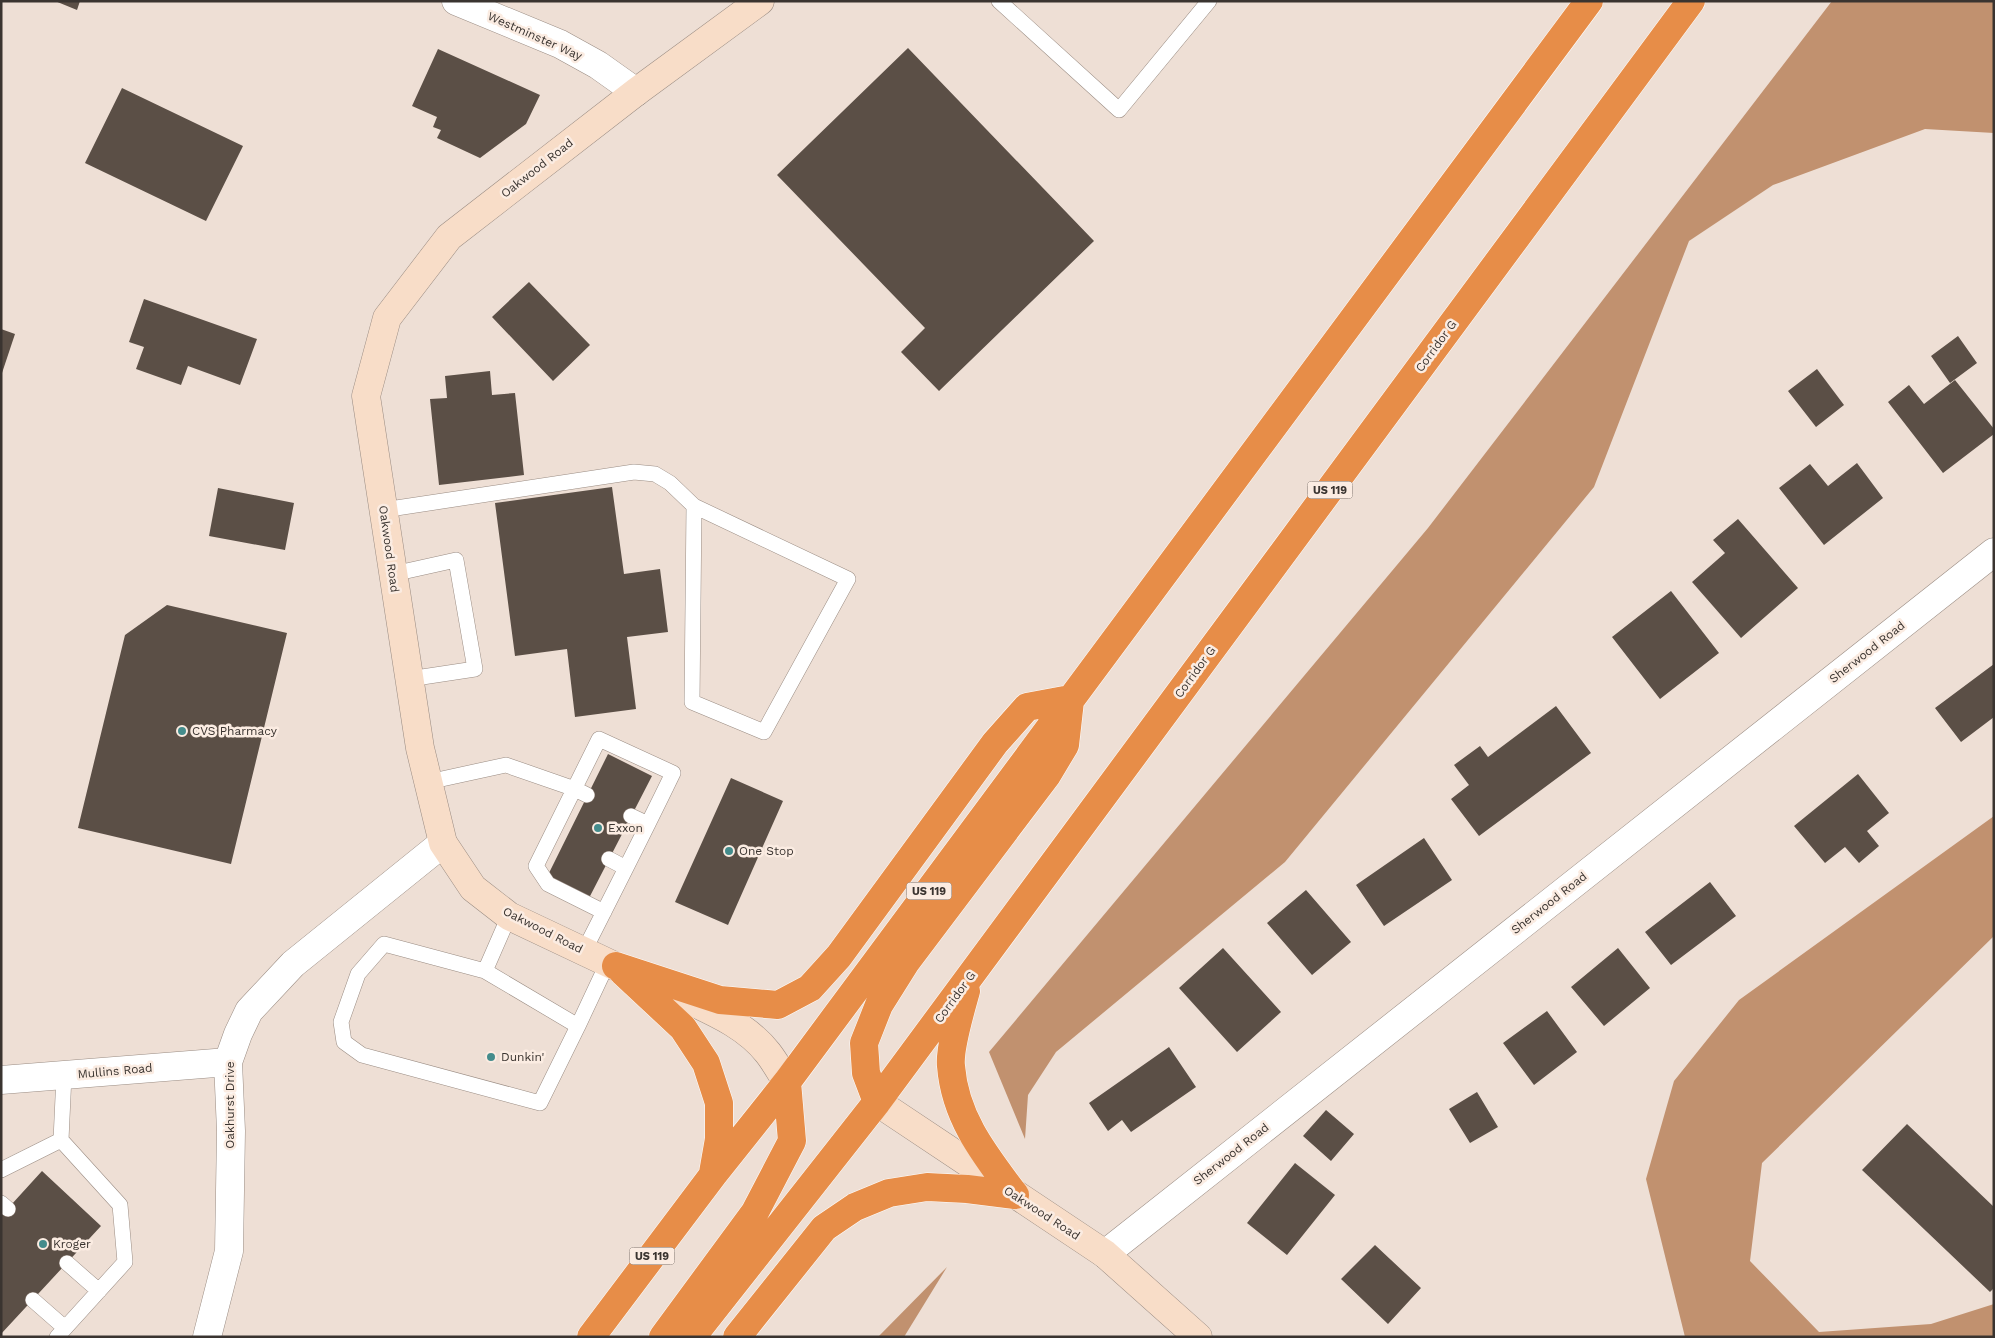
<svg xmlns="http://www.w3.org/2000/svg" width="1995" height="1338" font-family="'Work Sans',sans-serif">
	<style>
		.forest { fill: #c1916f }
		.building { fill: #5b4f46 }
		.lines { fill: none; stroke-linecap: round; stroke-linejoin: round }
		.lane-casing { stroke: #9a8c83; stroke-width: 16 }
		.street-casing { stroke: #9a8c83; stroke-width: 29 }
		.secondary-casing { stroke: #9a8c83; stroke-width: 29 }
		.highway-casing { stroke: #fff; stroke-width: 29 }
		.lane { stroke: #fff; stroke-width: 15 }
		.street { stroke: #fff; stroke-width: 28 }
		.secondary { stroke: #f8ddc8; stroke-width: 28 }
		.highway { stroke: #e78d48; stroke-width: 28 }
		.poi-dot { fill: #448c8c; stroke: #fbece2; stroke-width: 2 }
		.labels { text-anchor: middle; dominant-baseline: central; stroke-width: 5; stroke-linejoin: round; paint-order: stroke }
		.shield { fill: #fbece2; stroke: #746b65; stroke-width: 1 }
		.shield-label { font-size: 11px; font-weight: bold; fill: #3a3430 }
		.street-label { font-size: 12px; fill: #3a3430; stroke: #fbece2 }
		.poi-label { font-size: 12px; fill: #3a3430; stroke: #fbece2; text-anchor: start }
	</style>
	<rect width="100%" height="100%" fill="#eedfd5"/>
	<path class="forest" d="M 1832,1 L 1994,1 L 1994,133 L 1925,129 L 1773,185 L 1689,241 L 1594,487 L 1285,862 L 1056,1052 L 1028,1095 L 1025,1139 L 989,1052 L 1428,528 Z
		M 1994,816 L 1994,936 L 1762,1163 L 1750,1261 L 1819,1332 L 1931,1324 L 1994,1304 L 1994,1337 L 1685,1337 L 1646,1179 L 1674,1081 L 1739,1000 Z
		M 947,1267 L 904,1337 L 878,1337 Z"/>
	<path class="building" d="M 55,1 L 80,1 L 77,10 Z
		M 908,48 L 1094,241 L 939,391 L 901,352 L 925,328 L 777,175 Z
		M 438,49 L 540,95 L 526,124 L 480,158 L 437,138 L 441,130 L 433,127 L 437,117 L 412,106 Z
		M 122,88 L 243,146 L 206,221 L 85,163 Z
		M 529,282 L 590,345 L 553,381 L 492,317 Z
		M 144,299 L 257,339 L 240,385 L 188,366 L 181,385 L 136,369 L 144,347 L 129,342 Z
		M 1,329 L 15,334 L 2,373 L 1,373 Z
		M 1958,336 L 1977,363 L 1950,383 L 1931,356 Z
		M 1817,369 L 1844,405 L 1816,427 L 1788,391 Z
		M 490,371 L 492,395 L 515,393 L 524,475 L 439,485 L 430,399 L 447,398 L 445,376 Z
		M 1955,380 L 1994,429 L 1994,434 L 1943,473 L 1888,402 L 1909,385 L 1924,404 Z
		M 1857,463 L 1883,498 L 1824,545 L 1779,488 L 1810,464 L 1828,486 Z
		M 612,487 L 624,574 L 660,569 L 668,632 L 627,637 L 636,709 L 575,717 L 567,649 L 515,656 L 495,503 Z
		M 218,488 L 294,503 L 285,550 L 209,536 Z
		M 1738,519 L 1798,588 L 1741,638 L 1692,582 L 1725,553 L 1713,540 Z
		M 1671,591 L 1719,653 L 1660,699 L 1612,637 Z
		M 167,605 L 287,633 L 231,864 L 78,828 L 125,635 Z
		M 1994,664 L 1994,717 L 1961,742 L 1935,708 Z
		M 1556,706 L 1591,753 L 1479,836 L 1451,799 L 1469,785 L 1454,765 L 1480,746 L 1488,757 Z
		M 608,754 L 652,776 L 588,900 L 547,877 Z
		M 1858,774 L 1889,813 L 1867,831 L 1879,846 L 1859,863 L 1845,847 L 1825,863 L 1794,826 Z
		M 731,778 L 783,801 L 728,925 L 675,902 Z
		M 1424,838 L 1452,880 L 1384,926 L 1356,885 Z
		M 1710,882 L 1736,916 L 1671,965 L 1645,932 Z
		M 1306,890 L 1351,942 L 1312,975 L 1267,923 Z
		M 1223,948 L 1281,1012 L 1237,1052 L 1179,988 Z
		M 1618,948 L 1650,988 L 1604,1026 L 1571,987 Z
		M 1547,1011 L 1577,1052 L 1534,1085 L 1503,1043 Z
		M 1169,1047 L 1196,1087 L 1131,1132 L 1122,1120 L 1108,1131 L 1089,1103 Z
		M 1477,1092 L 1498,1127 L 1470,1143 L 1449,1109 Z
		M 1326,1110 L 1354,1134 L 1331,1161 L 1303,1136 Z
		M 1907,1124 L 1994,1207 L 1994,1288 L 1990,1292 L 1862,1170 Z
		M 1295,1163 L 1335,1195 L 1287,1255 L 1247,1223 Z
		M 42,1171 L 101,1226 L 1,1334 L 1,1216 Z
		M 1375,1245 L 1421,1288 L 1388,1324 L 1341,1279 Z"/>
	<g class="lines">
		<g class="lane-casing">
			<path id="lane" d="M 999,1 L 1119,110 L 1209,1
				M 383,510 L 634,472 L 655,474 L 670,483 L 694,506 L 848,579 L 764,732 L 692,702 L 694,506
				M 393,574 L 456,560 L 475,669 L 409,679
				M 428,782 L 506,765 L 575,789 L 587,795
				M 631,816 L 648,824
				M 609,859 L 626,868
				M 584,951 C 614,892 644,833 673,773 L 599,739 L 536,866 L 548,884 L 604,912
				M 485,971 L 578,1026 L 540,1103 L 362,1055 L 344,1042 L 341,1022 L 358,974 L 384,944 L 485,971 L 509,916
				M 578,1026 L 608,962
				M 1,1170 L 61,1140
				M 1,1203 L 8,1209
				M 67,1263 L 99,1291
				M 33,1300 L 65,1328
				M 57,1337 L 125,1262 L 120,1205 L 61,1140 L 64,1075"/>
		</g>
		<g class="street-casing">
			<path id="street" d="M 456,1 L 560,44 L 598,65 L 636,92
				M 1,1080 L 228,1062
				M 1105,1254 L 1994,552
				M 207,1337 L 229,1251 L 231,1131 L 228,1062 L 238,1034 L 249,1011 L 293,964 L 443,843"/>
		</g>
		<g class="secondary-casing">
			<path id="secondary" d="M 638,977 L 509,916 L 473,888 L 443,843 L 420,748 L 366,396 L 387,318 L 449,237 L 636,92 L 760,1
				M 684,998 C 714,1012 747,1026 768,1053 C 775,1062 781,1073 787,1082
				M 877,1102 L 1105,1254 L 1198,1337"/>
		</g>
		<g class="highway-casing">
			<path id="highway" d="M 616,966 L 720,1000 L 778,1005 L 810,988 L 839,956 L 995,743 L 1027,707 L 1070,699
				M 623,972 L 683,1028 L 706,1063 L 719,1103 L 719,1139 L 713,1173
				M 966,991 C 961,1009 949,1049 951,1066 C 955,1118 985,1155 1015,1195
				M 877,1102 L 866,1073 L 864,1043 L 879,1005 L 906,962 L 1047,775 L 1065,745 L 1070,701
				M 591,1337 L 713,1175 L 787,1082 L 1589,1
				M 663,1337 L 755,1212 L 792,1141 L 787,1082
				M 692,1337 L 877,1102 L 1691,1
				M 737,1337 L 824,1228 L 855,1207 L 889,1193 L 927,1187 L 967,1189 L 1015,1195"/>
		</g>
		<use href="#lane" class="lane"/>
		<use href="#street" class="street"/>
		<use href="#secondary" class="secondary"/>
		<use href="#highway" class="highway"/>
	</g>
	<g class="poi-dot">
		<circle cx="182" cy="731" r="5"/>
		<circle cx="598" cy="828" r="5"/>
		<circle cx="729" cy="851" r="5"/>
		<circle cx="491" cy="1057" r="5"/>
		<circle cx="43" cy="1244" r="5"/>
	</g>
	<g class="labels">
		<g class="shield">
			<rect x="1307.5" y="481.5" width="45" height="17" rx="4"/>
			<rect x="906.5" y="882.5" width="45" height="17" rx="4"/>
			<rect x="629.5" y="1247.5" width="45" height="17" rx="4"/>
		</g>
		<g class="shield-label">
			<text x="1330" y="490">US 119</text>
			<text x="929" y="891">US 119</text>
			<text x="652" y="1256">US 119</text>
		</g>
		<g class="street-label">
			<text transform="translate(535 36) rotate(24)">Westminster Way</text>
			<text transform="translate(537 168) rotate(-38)">Oakwood Road</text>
			<text transform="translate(1436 346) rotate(-54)">Corridor G</text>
			<text transform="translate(389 549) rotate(82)">Oakwood Road</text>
			<text transform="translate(1867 652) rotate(-38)">Sherwood Road</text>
			<text transform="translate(1195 672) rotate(-54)">Corridor G</text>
			<text transform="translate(1549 903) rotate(-38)">Sherwood Road</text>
			<text transform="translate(543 930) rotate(27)">Oakwood Road</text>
			<text transform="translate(955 997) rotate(-54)">Corridor G</text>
			<text transform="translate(115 1071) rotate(-5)">Mullins Road</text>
			<text transform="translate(230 1105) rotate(-90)">Oakhurst Drive</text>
			<text transform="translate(1231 1154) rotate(-38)">Sherwood Road</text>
			<text transform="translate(1042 1213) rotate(33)">Oakwood Road</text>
		</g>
		<g class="poi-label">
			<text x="192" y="731">CVS Pharmacy</text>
			<text x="608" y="828">Exxon</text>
			<text x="739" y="851">One Stop</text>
			<text x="501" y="1057">Dunkin'</text>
			<text x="53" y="1244">Kroger</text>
		</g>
	</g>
	<rect width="1995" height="1338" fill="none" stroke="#3a3430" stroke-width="5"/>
</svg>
